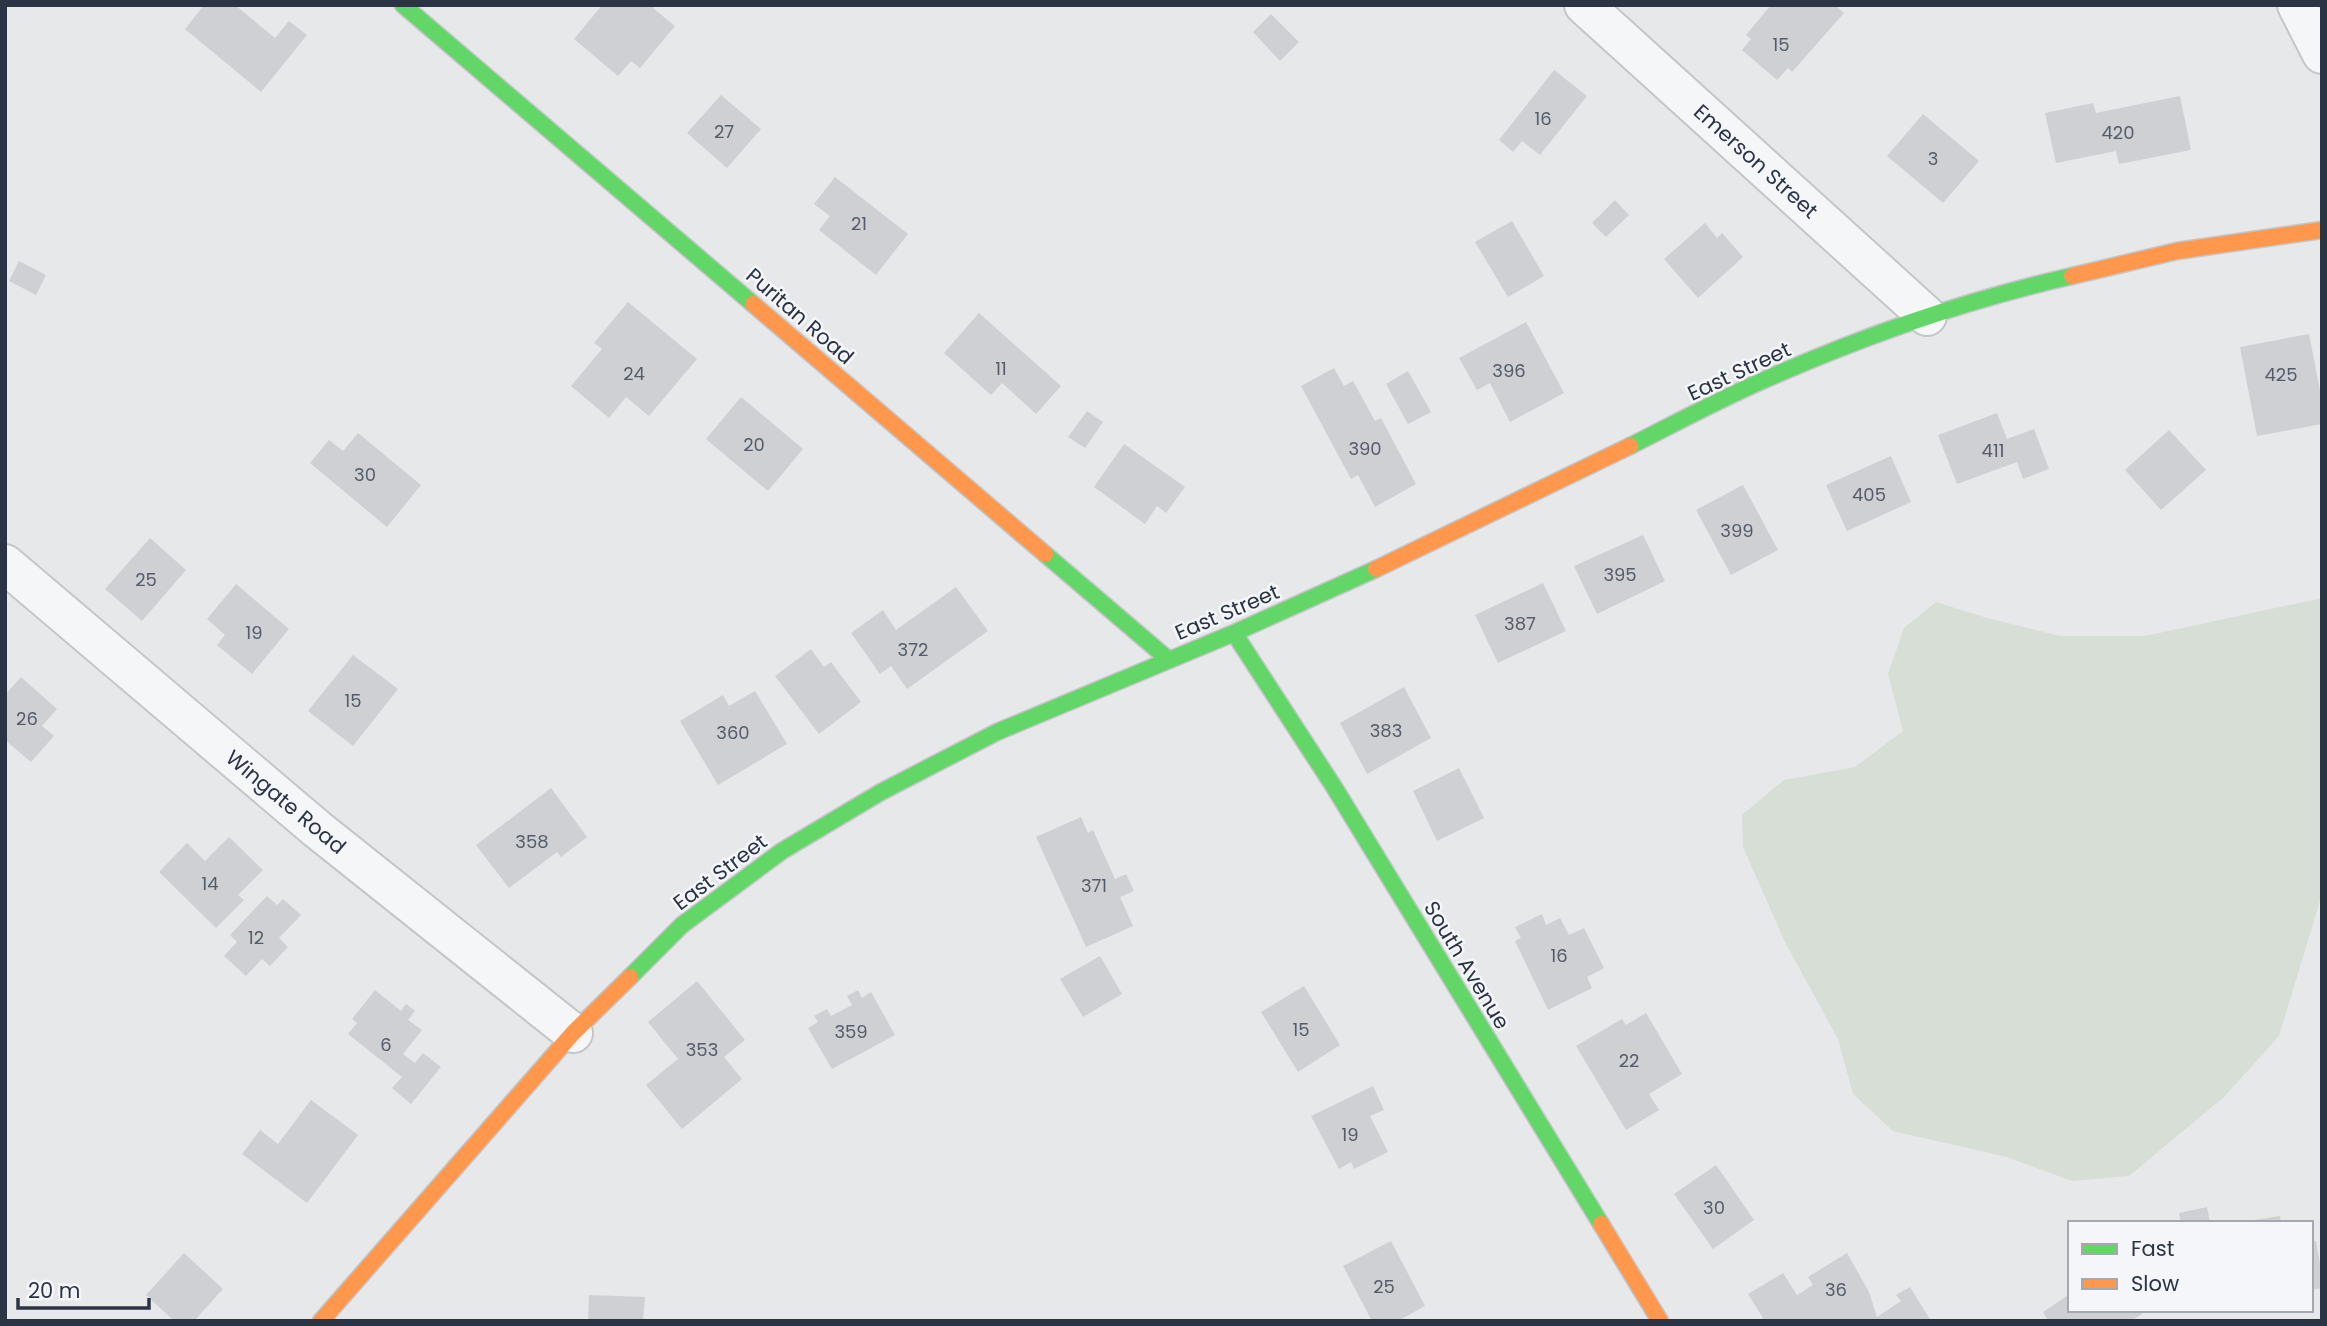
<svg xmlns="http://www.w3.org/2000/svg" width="2327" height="1326" font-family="Poppins,sans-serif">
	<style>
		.green { fill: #d6ded6 }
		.building { fill: #ced0d3 }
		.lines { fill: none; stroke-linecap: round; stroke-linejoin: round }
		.street-casing { stroke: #c4c6c8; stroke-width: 42 }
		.fast-casing { stroke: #c4c6c8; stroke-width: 19 }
		.slow-casing { stroke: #c4c6c8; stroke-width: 19 }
		.street { stroke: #f5f6f7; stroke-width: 38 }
		.fast { stroke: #63d668; stroke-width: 16 }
		.slow { stroke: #ff974d; stroke-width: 16 }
		.labels { text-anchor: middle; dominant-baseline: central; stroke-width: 5; stroke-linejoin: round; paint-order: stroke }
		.number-label { font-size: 18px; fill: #545c69 }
		.street-label { font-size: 21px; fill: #2b3445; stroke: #f4f6f9 }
	</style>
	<rect width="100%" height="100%" fill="#e6e8ea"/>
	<path class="green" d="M 2322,598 L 2322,894 L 2279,1036 L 2224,1097 L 2129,1176 L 2072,1181 L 2007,1157 L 1893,1131 L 1853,1094 L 1838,1039 L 1785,942 L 1743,847 L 1742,815 L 1784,780 L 1855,767 L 1903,731 L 1888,674 L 1904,628 L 1936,602 L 1987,618 L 2060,636 L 2145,636 Z"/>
	<path class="building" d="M 204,5 L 235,5 L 275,38 L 289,21 L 307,35 L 261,92 L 185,29 Z
		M 602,5 L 656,5 L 653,8 L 675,26 L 640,68 L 631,61 L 618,76 L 574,39 Z
		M 1771,5 L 1835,5 L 1844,13 L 1792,72 L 1788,68 L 1777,80 L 1742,50 L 1751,39 L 1746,35 Z
		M 1271,14 L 1299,42 L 1280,61 L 1253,32 Z
		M 1554,70 L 1587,96 L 1540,155 L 1522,141 L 1513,152 L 1499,140 Z
		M 721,95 L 761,129 L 727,168 L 687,133 Z
		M 2180,96 L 2191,150 L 2119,164 L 2116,151 L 2056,163 L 2045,113 L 2093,103 L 2096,113 Z
		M 1923,114 L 1979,161 L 1943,203 L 1887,156 Z
		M 835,177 L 908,234 L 876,275 L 819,230 L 830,216 L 814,204 Z
		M 1615,200 L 1629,215 L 1606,237 L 1592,223 Z
		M 1512,221 L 1544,276 L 1508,297 L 1475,242 Z
		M 1705,223 L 1717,238 L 1722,233 L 1743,257 L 1698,298 L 1664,259 Z
		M 19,261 L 46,275 L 36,295 L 9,281 Z
		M 628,302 L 697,359 L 649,416 L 626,397 L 609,418 L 571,386 L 602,349 L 594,343 Z
		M 979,313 L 1061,386 L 1036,414 L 1002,383 L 991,395 L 944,353 Z
		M 1526,322 L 1564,393 L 1510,422 L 1490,383 L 1477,390 L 1459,358 Z
		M 2309,334 L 2322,401 L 2322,424 L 2257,436 L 2240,347 Z
		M 1334,368 L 1344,386 L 1353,381 L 1375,421 L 1381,418 L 1416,484 L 1375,507 L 1358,475 L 1351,479 L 1301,386 Z
		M 1408,371 L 1431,412 L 1408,424 L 1386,384 Z
		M 741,397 L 803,449 L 768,491 L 706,439 Z
		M 1087,411 L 1103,422 L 1085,448 L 1068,437 Z
		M 1997,413 L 2007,439 L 2034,429 L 2049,469 L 2023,479 L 2017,462 L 1957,484 L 1938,435 Z
		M 2169,430 L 2206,470 L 2161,510 L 2125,470 Z
		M 358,433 L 421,485 L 387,527 L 310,463 L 329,440 L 343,451 Z
		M 1124,444 L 1185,487 L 1166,513 L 1157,506 L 1145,524 L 1094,487 Z
		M 1891,456 L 1911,502 L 1847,531 L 1826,485 Z
		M 1743,485 L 1778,550 L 1731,575 L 1696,510 Z
		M 1643,535 L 1665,581 L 1597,614 L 1574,566 Z
		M 150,538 L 186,570 L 142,621 L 105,589 Z
		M 1543,583 L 1566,631 L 1498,663 L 1475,615 Z
		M 236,584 L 289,629 L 252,674 L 217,645 L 225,635 L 207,619 Z
		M 956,587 L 988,631 L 907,689 L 891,666 L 880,674 L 851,633 L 883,610 L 896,630 Z
		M 811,649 L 824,667 L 831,662 L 861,702 L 819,734 L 775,676 Z
		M 353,655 L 398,689 L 353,746 L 308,711 Z
		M 21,677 L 57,709 L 42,726 L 54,736 L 31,762 L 5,740 L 5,695 Z
		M 1404,687 L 1431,738 L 1367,774 L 1340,723 Z
		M 755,691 L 787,744 L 718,785 L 680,721 L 723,695 L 729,706 Z
		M 1459,768 L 1484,818 L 1437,841 L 1413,791 Z
		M 551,788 L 587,837 L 561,857 L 557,852 L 509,888 L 476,845 Z
		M 1081,817 L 1088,833 L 1093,830 L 1115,879 L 1126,874 L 1134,891 L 1120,897 L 1133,926 L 1086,947 L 1036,837 Z
		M 229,837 L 263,870 L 238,895 L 244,900 L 216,928 L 159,872 L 187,843 L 205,861 Z
		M 267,896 L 277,905 L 283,899 L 301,915 L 279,938 L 288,947 L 270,966 L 262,959 L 246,976 L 224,956 L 237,942 L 230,935 Z
		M 1542,914 L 1546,925 L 1560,918 L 1569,935 L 1584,928 L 1604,968 L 1587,977 L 1592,988 L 1548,1010 L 1515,941 L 1521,938 L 1515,927 Z
		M 1100,956 L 1122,994 L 1083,1017 L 1060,979 Z
		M 697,981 L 745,1040 L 724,1057 L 742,1079 L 682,1129 L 646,1085 L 678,1059 L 648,1022 Z
		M 1304,986 L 1340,1045 L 1298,1072 L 1261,1012 Z
		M 375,990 L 401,1011 L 406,1004 L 415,1011 L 408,1020 L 422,1030 L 403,1054 L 415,1063 L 423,1053 L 441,1067 L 411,1104 L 392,1088 L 402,1077 L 348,1034 L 357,1023 L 352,1019 Z
		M 858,990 L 862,998 L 871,992 L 895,1035 L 832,1069 L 808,1028 L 818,1022 L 814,1016 L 827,1009 L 831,1016 L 852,1005 L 847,996 Z
		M 1646,1013 L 1682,1074 L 1649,1094 L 1659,1110 L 1626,1130 L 1576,1046 L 1622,1019 L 1626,1025 Z
		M 1373,1086 L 1384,1110 L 1370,1116 L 1388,1152 L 1354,1169 L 1351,1162 L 1339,1169 L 1311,1116 Z
		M 311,1100 L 358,1135 L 307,1203 L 242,1154 L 260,1130 L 278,1144 Z
		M 1716,1165 L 1754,1220 L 1713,1249 L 1674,1194 Z
		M 2207,1207 L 2210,1223 L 2181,1223 L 2179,1213 Z
		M 2280,1216 L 2281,1223 L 2250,1223 L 2249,1221 Z
		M 1391,1241 L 1425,1306 L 1398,1321 L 1372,1321 L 1343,1266 Z
		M 2311,1241 L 2316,1241 L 2322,1275 L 2322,1288 L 2311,1290 Z
		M 184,1253 L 223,1289 L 194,1321 L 174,1321 L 146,1295 Z
		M 1847,1253 L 1869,1292 L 1877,1317 L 1901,1301 L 1896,1295 L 1910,1287 L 1931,1321 L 1758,1321 L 1763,1318 L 1748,1294 L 1783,1273 L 1797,1295 L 1813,1285 L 1808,1277 Z
		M 2070,1294 L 2070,1310 L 2140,1310 L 2142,1314 L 2131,1321 L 2048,1321 L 2043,1312 Z
		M 589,1295 L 645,1297 L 643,1321 L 588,1321 Z"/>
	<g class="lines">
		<g class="street-casing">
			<path id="street" d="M 1584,5 L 1927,316
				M 2297,5 L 2322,54
				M 5,564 L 317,829 L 573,1033"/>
		</g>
		<g class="fast-casing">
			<path id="fast" d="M 403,5 L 753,304
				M 1630,446 C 1674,424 1718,400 1764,380 C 1863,336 1966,300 2072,276
				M 1045,554 L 1169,660
				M 1234,633 L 1334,787 L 1601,1224
				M 630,977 L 682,925 L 782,851 L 881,792 L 997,732 L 1234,633 L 1376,569"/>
		</g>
		<g class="slow-casing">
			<path id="slow" d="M 2072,276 L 2177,251 L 2322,230
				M 753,304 L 1045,554
				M 1376,569 L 1630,446
				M 1601,1224 L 1660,1321
				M 321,1321 L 573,1033 L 630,977"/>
		</g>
		<use href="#street" class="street"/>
		<use href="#fast" class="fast"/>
		<use href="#slow" class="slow"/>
	</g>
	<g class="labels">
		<g class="number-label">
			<text x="1781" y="44">15</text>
			<text x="1543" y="118">16</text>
			<text x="724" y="131">27</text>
			<text x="2118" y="132">420</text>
			<text x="1933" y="158">3</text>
			<text x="859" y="223">21</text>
			<text x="1001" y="368">11</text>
			<text x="1509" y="370">396</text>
			<text x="634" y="373">24</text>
			<text x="2281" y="374">425</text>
			<text x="754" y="444">20</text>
			<text x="1365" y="448">390</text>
			<text x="1993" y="450">411</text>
			<text x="365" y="474">30</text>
			<text x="1869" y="494">405</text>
			<text x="1737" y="530">399</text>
			<text x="1620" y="574">395</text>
			<text x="146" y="579">25</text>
			<text x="1520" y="623">387</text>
			<text x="254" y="632">19</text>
			<text x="913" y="649">372</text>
			<text x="353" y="700">15</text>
			<text x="27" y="718">26</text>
			<text x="1386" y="730">383</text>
			<text x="733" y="732">360</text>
			<text x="532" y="841">358</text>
			<text x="210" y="883">14</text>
			<text x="1094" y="885">371</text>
			<text x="256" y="937">12</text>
			<text x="1559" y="955">16</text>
			<text x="1301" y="1029">15</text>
			<text x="851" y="1031">359</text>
			<text x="386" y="1044">6</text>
			<text x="702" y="1049">353</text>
			<text x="1629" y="1060">22</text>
			<text x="1350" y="1134">19</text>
			<text x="1714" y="1207">30</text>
			<text x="1384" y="1286">25</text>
			<text x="1836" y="1289">36</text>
		</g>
		<g class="street-label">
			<text transform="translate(1756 161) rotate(42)">Emerson Street</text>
			<text transform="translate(800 316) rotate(41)">Puritan Road</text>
			<text transform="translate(1739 371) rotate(-25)">East Street</text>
			<text transform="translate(1227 612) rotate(-23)">East Street</text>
			<text transform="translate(286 802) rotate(40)">Wingate Road</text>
			<text transform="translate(720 872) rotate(-37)">East Street</text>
			<text transform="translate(1467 965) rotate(59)">South Avenue</text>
		</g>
	</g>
	<rect width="2327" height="1326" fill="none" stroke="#2b3445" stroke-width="14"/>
	<rect x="2068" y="1221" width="245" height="91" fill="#f4f6f9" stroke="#a4a8b1" stroke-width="2"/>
	<rect x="2082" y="1244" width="35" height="10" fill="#63d668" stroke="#a4a8b1" stroke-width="2"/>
	<text x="2131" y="1256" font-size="21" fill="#2b3445">Fast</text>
	<rect x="2082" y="1279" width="35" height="10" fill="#ff974d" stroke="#a4a8b1" stroke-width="2"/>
	<text x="2131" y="1291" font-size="21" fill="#2b3445">Slow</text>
	<path d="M18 1298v10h131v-10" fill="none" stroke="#2b3445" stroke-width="3.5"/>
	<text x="28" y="1298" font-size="21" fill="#2b3445" stroke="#f4f6f9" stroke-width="5" paint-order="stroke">20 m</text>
</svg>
